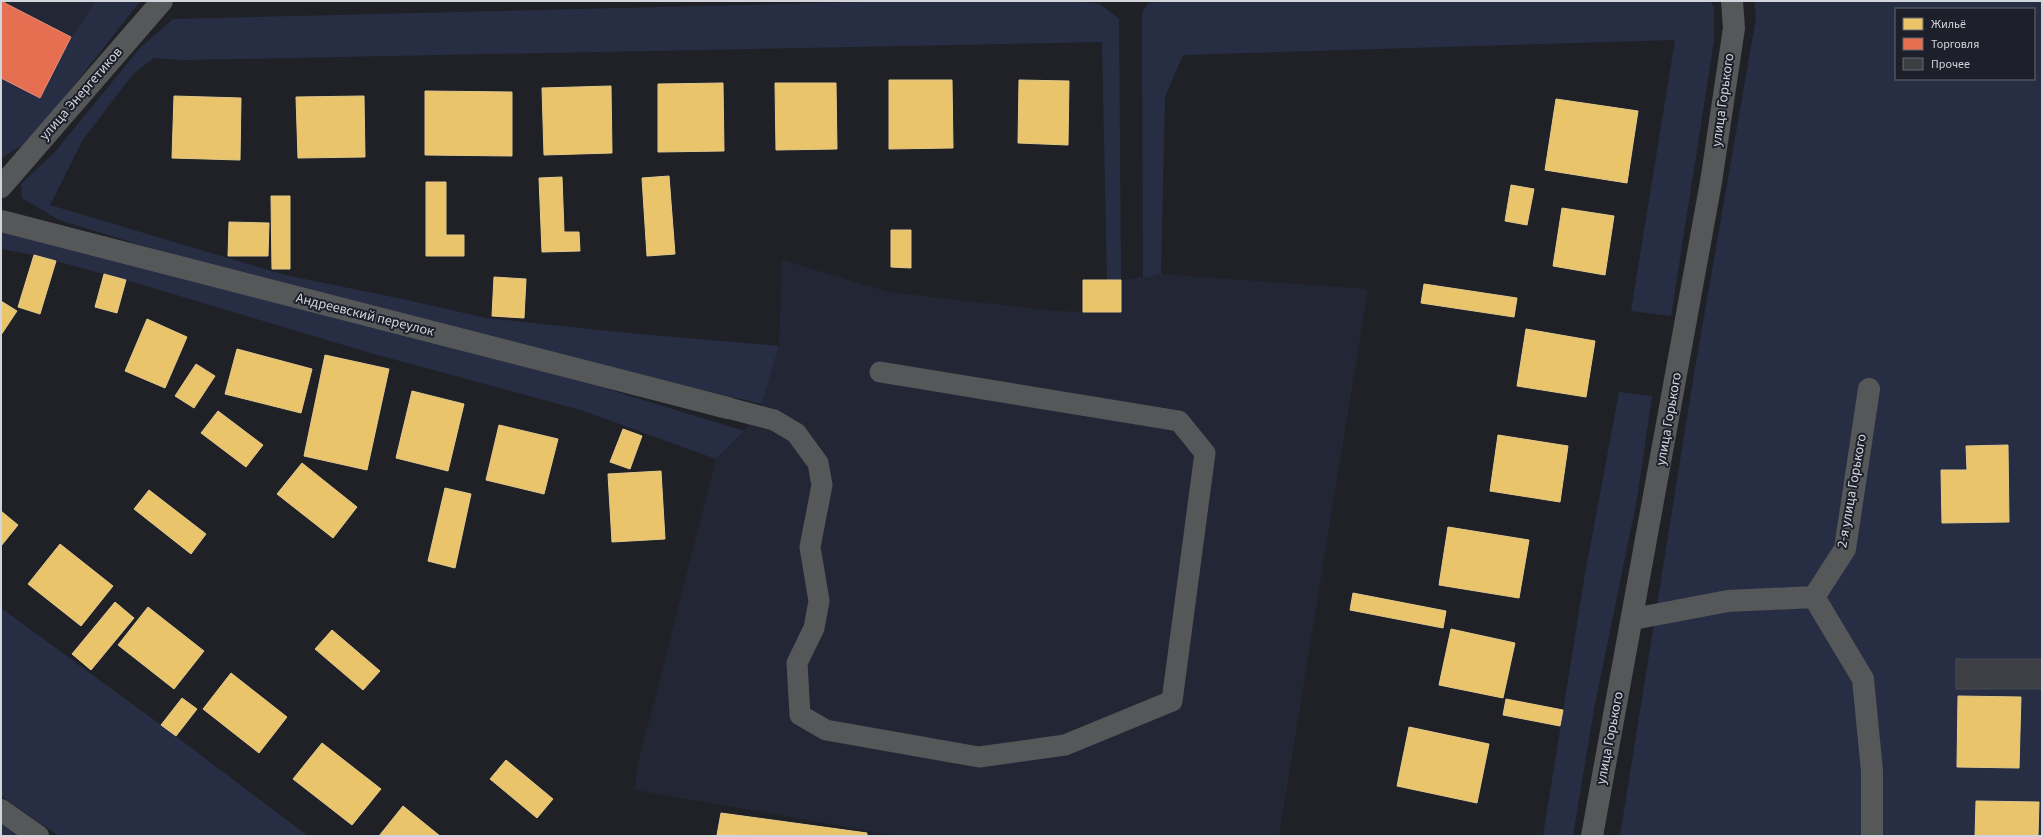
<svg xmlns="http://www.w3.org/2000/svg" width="2043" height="837" font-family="'Source Sans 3',sans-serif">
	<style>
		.built { fill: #222635 }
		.green { fill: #272e44; fill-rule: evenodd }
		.homes { fill: #e9c46a; stroke: #e2c98c }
		.shops { fill: #e76f51; stroke: #e18e7b }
		.building { fill: #3e3f44; stroke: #494a50 }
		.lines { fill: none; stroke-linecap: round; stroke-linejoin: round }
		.service { stroke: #565759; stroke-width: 21 }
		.minor { stroke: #565759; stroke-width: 22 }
		.labels { text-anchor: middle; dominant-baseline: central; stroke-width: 4; stroke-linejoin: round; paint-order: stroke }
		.street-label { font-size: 14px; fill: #d3d5dc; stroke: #1d202a }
	</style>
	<rect width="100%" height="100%" fill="#202127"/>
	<path class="built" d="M 1,1 L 96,1 L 71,37 L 40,98 L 1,78 Z
		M 782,260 L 889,292 L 1056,311 L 1121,312 L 1121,280 L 1161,274 L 1368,289 L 1279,836 L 898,836 L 635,790 L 637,768 L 716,459 L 744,431 L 762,404 L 779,346 Z"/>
	<path class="green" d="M 96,1 L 142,1 L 138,4 L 30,141 L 1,158 L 1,78 L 40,98 L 71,37 Z
		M 901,1 L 1072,1 L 1100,4 L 1119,19 L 1121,280 L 1107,280 L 1102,42 L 184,60 L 154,58 L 133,74 L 82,141 L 50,205 L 285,275 L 407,300 L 486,318 L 617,332 L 779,346 L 762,404 L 556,355 L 203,264 L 59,220 L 22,198 L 21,184 L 55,152 L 139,49 L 173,19 Z
		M 1171,1 L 1710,1 L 1714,7 L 1714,41 L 1671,316 L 1631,311 L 1675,40 L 1183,55 L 1165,97 L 1161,274 L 1143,278 L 1142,13 L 1148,3 Z
		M 1754,1 L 2042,1 L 2042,836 L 1620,836 L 1694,374 L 1756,18 ZM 1896,9 L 2034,9 L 2034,79 L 1896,79 Z
		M 1,229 L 601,387 L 744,431 L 716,459 L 581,410 L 374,354 L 126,280 L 34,255 L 1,249 Z
		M 1619,392 L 1652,396 L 1637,499 L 1594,709 L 1573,836 L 1543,836 L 1585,574 Z
		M 1,608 L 161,725 L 308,836 L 59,836 L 1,796 Z
		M 1,822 L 21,836 L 1,836 Z"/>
	<path class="homes" d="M 889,80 L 952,80 L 953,148 L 889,149 Z
		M 1019,80 L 1069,81 L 1068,145 L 1018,143 Z
		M 723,83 L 724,151 L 658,152 L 658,84 Z
		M 775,83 L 836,83 L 837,149 L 776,150 Z
		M 611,86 L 612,153 L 544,155 L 542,88 Z
		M 425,91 L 512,92 L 512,156 L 425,155 Z
		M 174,96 L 241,98 L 240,160 L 172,158 Z
		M 364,96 L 365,157 L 298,158 L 296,97 Z
		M 1556,99 L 1638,111 L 1627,183 L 1545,170 Z
		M 669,176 L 675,254 L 647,256 L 642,178 Z
		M 562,177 L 564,232 L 579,232 L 580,251 L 542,252 L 539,178 Z
		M 426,182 L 446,182 L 446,235 L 464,235 L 464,256 L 426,256 Z
		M 1511,185 L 1534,189 L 1527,225 L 1505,221 Z
		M 271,196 L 290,196 L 290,269 L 272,269 Z
		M 1562,208 L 1614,216 L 1605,275 L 1553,266 Z
		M 229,222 L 269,223 L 268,256 L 228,256 Z
		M 891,230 L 911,230 L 911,268 L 891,267 Z
		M 34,255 L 56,261 L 40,314 L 18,307 Z
		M 104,274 L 126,280 L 117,313 L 95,307 Z
		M 494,277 L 526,279 L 524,318 L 492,316 Z
		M 1083,280 L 1121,280 L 1121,312 L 1083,312 Z
		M 1424,284 L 1517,298 L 1514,317 L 1421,303 Z
		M 1,301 L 17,311 L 1,335 Z
		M 147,319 L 187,337 L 165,388 L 125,371 Z
		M 1526,329 L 1595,341 L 1586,397 L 1517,386 Z
		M 237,349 L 312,369 L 301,413 L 225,394 Z
		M 325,355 L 389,369 L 367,470 L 304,456 Z
		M 196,364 L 215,376 L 194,408 L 175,396 Z
		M 412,391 L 464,404 L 448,471 L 396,458 Z
		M 218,411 L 263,445 L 246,467 L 201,433 Z
		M 499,425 L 558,439 L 544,494 L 486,480 Z
		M 623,429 L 642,436 L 630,469 L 610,462 Z
		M 1498,435 L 1568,446 L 1560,502 L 1490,491 Z
		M 2008,445 L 2009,522 L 1942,523 L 1941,470 L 1967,470 L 1966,446 Z
		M 302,463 L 357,507 L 333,538 L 277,494 Z
		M 661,471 L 665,539 L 612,542 L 608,474 Z
		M 445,488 L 471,494 L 455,568 L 428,561 Z
		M 149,490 L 206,534 L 191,554 L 134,509 Z
		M 1,511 L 18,525 L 1,546 Z
		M 1448,527 L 1529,540 L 1519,598 L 1439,585 Z
		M 60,544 L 113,586 L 81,626 L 28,584 Z
		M 1353,593 L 1446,611 L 1443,628 L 1350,610 Z
		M 115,602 L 134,618 L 91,670 L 72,654 Z
		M 148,607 L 204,651 L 174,689 L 118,645 Z
		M 1451,629 L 1515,643 L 1503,698 L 1439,685 Z
		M 332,630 L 380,671 L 363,690 L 315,649 Z
		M 231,673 L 287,717 L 259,753 L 203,709 Z
		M 1958,696 L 2021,697 L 2019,768 L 1957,767 Z
		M 182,698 L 197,709 L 176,736 L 161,725 Z
		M 1506,699 L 1563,710 L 1560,726 L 1503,715 Z
		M 1409,727 L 1489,744 L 1477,803 L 1397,786 Z
		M 322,743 L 381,789 L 352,825 L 293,779 Z
		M 506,760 L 553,799 L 537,818 L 490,779 Z
		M 1976,801 L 2039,802 L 2038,836 L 1975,836 Z
		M 403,806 L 440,836 L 379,836 Z
		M 721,813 L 867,833 L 867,836 L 717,835 Z"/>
	<path class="shops" d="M 1,1 L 71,37 L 40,98 L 1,78 Z"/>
	<path class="building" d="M 1956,659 L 2042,659 L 2042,689 L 1956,689 Z"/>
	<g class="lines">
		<path class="service" d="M 728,408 L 774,420 L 796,433 L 818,463 L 822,485 L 810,547 L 819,601 L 814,628 L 797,663 L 800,715 L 826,730 L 979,757 L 1065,745 L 1172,701 L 1205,453 L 1179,421 L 880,372"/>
		<path class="minor" d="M 1,187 L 162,1
			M 1,221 L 728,408
			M 1869,389 L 1845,549 L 1814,597 L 1863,679 L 1872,771 L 1872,836
			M 1633,619 L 1728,601 L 1814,597
			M 1,810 L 38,836
			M 1592,836 L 1711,182 L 1734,28 L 1732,1"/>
	</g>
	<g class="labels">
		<g class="street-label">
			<text transform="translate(81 94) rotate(-49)">улица Энергетиков</text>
			<text transform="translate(1723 100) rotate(-82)">улица Горького</text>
			<text transform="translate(365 315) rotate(14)">Андреевский переулок</text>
			<text transform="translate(1669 419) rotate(-80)">улица Горького</text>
			<text transform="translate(1852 491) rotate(-80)">2-я улица Горького</text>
			<text transform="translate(1610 738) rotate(-79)">улица Горького</text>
		</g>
	</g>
	<rect width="2043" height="837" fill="none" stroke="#d3d5dc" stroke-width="4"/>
	<rect x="1895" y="8" width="140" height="72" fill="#1d202a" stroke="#666871"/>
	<rect x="1903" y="18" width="20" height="12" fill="#e9c46a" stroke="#666871"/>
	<text x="1931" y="28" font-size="12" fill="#d3d5dc">Жильё</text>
	<rect x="1903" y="38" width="20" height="12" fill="#e76f51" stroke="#666871"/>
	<text x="1931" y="48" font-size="12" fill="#d3d5dc">Торговля</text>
	<rect x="1903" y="58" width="20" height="12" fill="#3e3f44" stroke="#666871"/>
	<text x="1931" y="68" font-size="12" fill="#d3d5dc">Прочее</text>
</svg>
